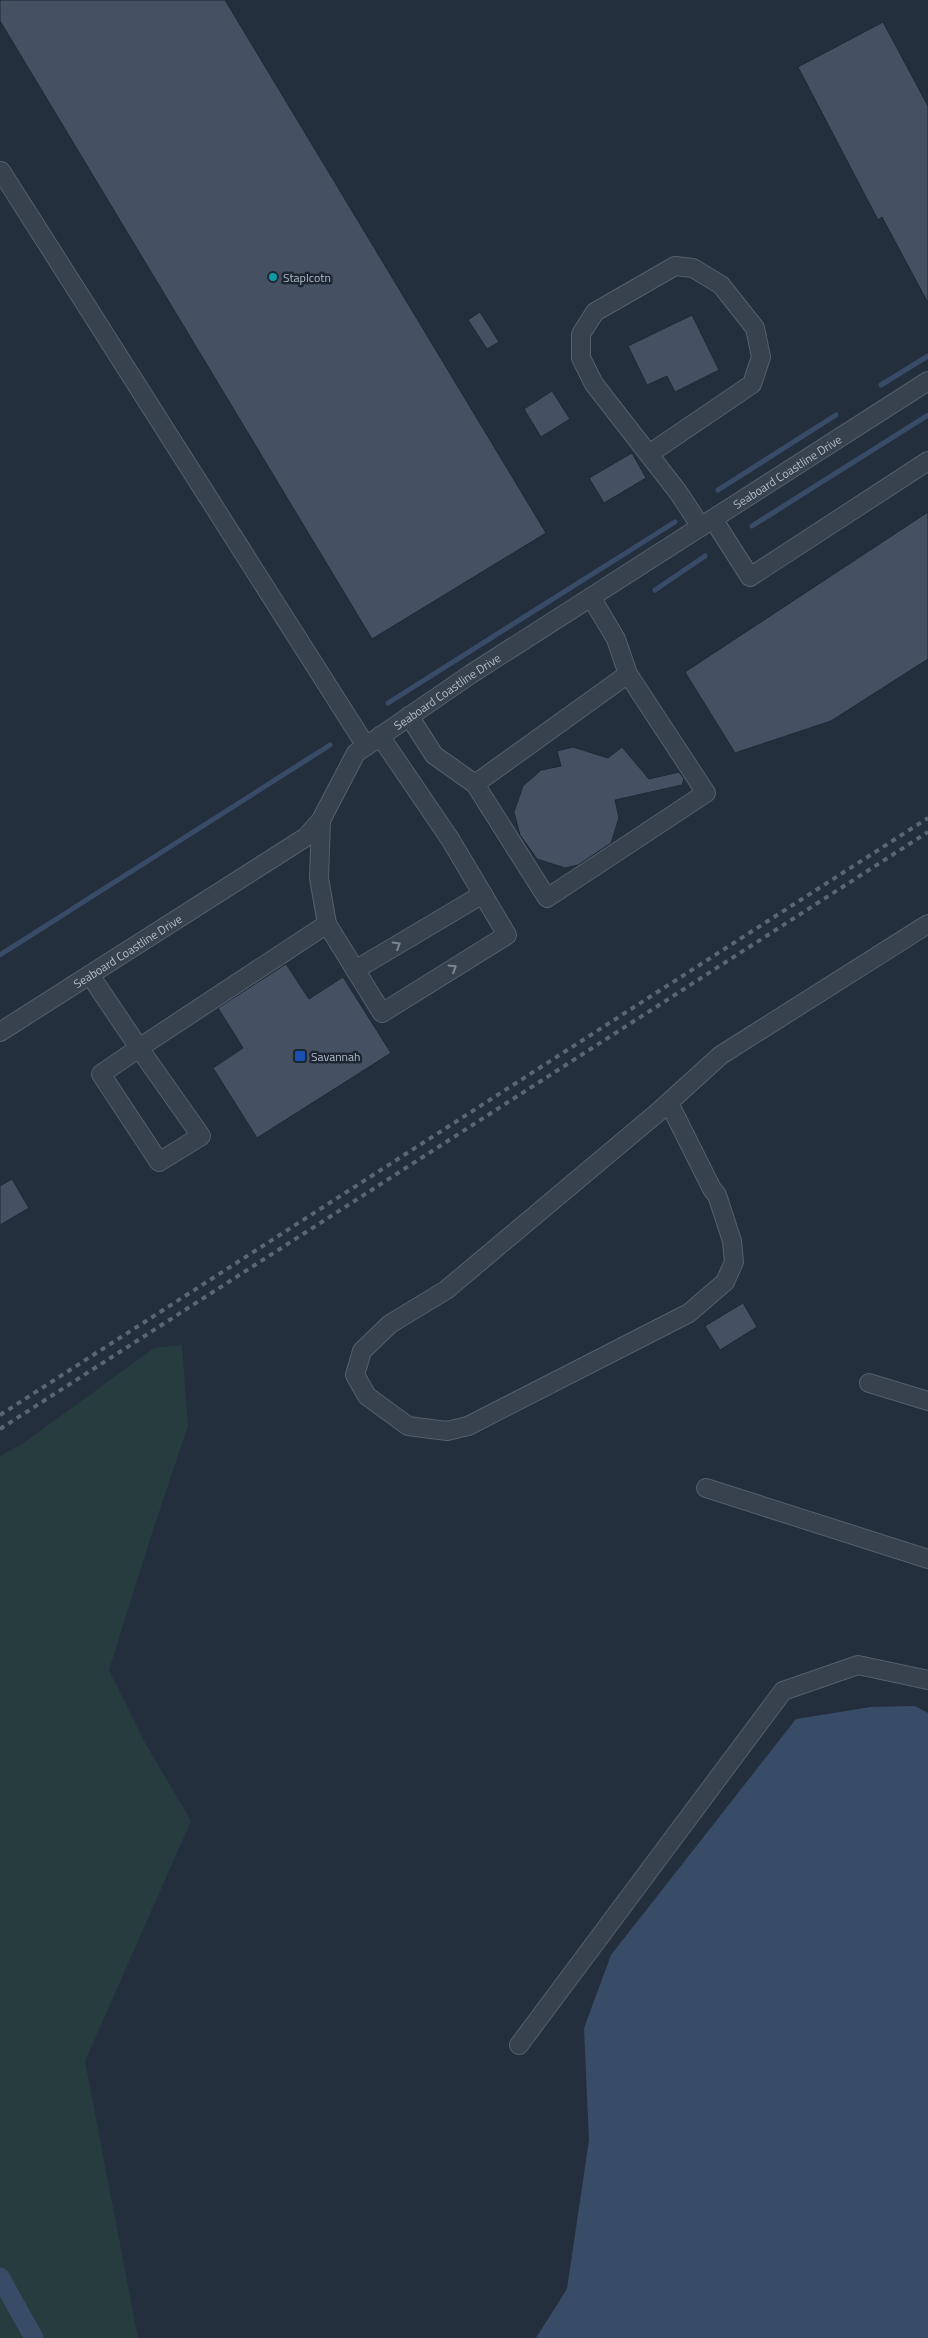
<svg xmlns="http://www.w3.org/2000/svg" width="928" height="2338" font-family="'Titillium Web',sans-serif">
	<style>
		.green { fill: #263c3f }
		.water { fill: #394c67 }
		.lines { fill: none; stroke-linecap: round; stroke-linejoin: round }
		.stream { stroke: #394c67; stroke-width: 5 }
		.canal { stroke: #394c67; stroke-width: 19 }
		.building { fill: #455162; stroke: #1f2835 }
		.minor-casing { stroke: #565f6c; stroke-width: 20 }
		.minor { stroke: #38414e; stroke-width: 18 }
		.rail { stroke: #5a6575; stroke-width: 4; stroke-dasharray: 5 5; stroke-linecap: butt }
		.oneway { stroke: #7c8592 }
		.culture-dot { fill: #0f9aa8; stroke: #1d2633; stroke-width: 2 }
		.transit-dot { fill: #1a4fb4; stroke: #1d2633; stroke-width: 2 }
		.labels { text-anchor: middle; dominant-baseline: central; stroke-width: 5; stroke-linejoin: round; paint-order: stroke }
		.poi-label { font-size: 12px; fill: #b4bcc9; stroke: #1d2633; text-anchor: start }
		.street-label { font-size: 12px; fill: #b4bcc9; stroke: #1d2633 }
	</style>
	<rect width="100%" height="100%" fill="#242f3e"/>
	<path class="green" d="M 182,1345 L 188,1426 L 152,1533 L 109,1670 L 144,1741 L 191,1821 L 85,2061 L 138,2338 L 0,2338 L 0,1456 L 25,1442 L 154,1348 Z"/>
	<path class="water" d="M 915,1706 L 928,1713 L 928,2338 L 536,2338 L 567,2289 L 589,2140 L 584,2028 L 611,1955 L 796,1719 L 871,1707 Z"/>
	<g class="lines">
		<path class="stream" d="M 881,385 L 928,356
			M 718,490 L 836,415
			M 752,526 L 928,415
			M 655,590 L 705,556
			M 388,703 L 675,522
			M 0,955 L 330,745"/>
		<path class="canal" d="M 0,2277 L 34,2338"/>
	</g>
	<path class="building" d="M 0,0 L 225,0 L 546,533 L 372,639 L 0,21 Z
		M 883,22 L 928,106 L 928,303 L 882,217 L 878,220 L 798,67 Z
		M 480,312 L 499,342 L 487,349 L 468,320 Z
		M 692,315 L 719,370 L 675,392 L 667,376 L 647,385 L 628,346 Z
		M 552,391 L 570,419 L 541,437 L 524,409 Z
		M 632,453 L 646,478 L 604,503 L 589,478 Z
		M 928,512 L 928,659 L 831,721 L 735,753 L 685,672 Z
		M 573,747 L 608,758 L 622,747 L 649,779 L 679,772 L 684,779 L 682,785 L 615,800 L 619,818 L 611,843 L 578,865 L 565,868 L 537,859 L 520,835 L 514,812 L 523,786 L 541,770 L 561,766 L 557,751 Z
		M 286,964 L 309,999 L 343,977 L 391,1053 L 257,1138 L 213,1068 L 243,1048 L 218,1008 Z
		M 12,1179 L 29,1208 L 0,1225 L 0,1186 Z
		M 743,1303 L 757,1327 L 720,1350 L 705,1326 Z"/>
	<g class="lines">
		<g class="minor-casing">
			<g id="minor">
				<path d="M 1,171 L 366,746"/>
				<path d="M 649,454 L 752,384 L 761,357 L 755,328 L 721,285 L 693,268 L 675,266 L 595,312 L 581,334 L 581,358 L 594,384 L 678,492 L 701,527"/>
				<path d="M 713,519 L 750,577 L 928,461"/>
				<path d="M 409,716 L 434,755 L 475,784 L 628,674 L 616,639 L 591,597"/>
				<path d="M 475,784 L 547,898 L 706,793 L 628,674"/>
				<path d="M 321,820 L 319,878 L 327,924 L 382,1013 L 507,935 L 450,839 L 380,736"/>
				<path d="M 355,970 L 483,894"/>
				<path d="M 90,975 L 139,1048 L 327,924"/>
				<path id="s1" d="M 0,1032 L 306,837 L 321,820 L 356,753 L 471,674 L 928,381"/>
				<path d="M 139,1048 L 201,1136 L 159,1162 L 101,1074 Z"/>
				<path d="M 669,1103 L 712,1189 L 717,1195 L 732,1241 L 734,1262 L 725,1282 L 689,1313 L 468,1426 L 447,1431 L 408,1426 L 367,1396 L 355,1375 L 362,1351 L 390,1324 L 446,1290 L 657,1113 L 721,1055 L 928,924"/>
				<path d="M 869,1383 L 928,1401"/>
				<path d="M 706,1488 L 928,1559"/>
				<path d="M 519,2045 L 783,1691 L 858,1665 L 928,1680"/>
			</g>
		</g>
		<use href="#minor" class="minor"/>
		<path class="rail" d="M 0,1415 L 928,818
			M 0,1429 L 928,832"/>
	</g>
	<defs><path id="oneway-chevron" d="M-2-3.5L2.5 0L-2 3.5" fill="none" stroke-width="1.6" stroke-linecap="round" stroke-linejoin="round" transform="scale(1.25)"/></defs>
	<g class="oneway">
		<use href="#oneway-chevron" transform="translate(397 945) rotate(-31)"/>
		<use href="#oneway-chevron" transform="translate(453 968) rotate(-32)"/>
	</g>
	<circle class="culture-dot" cx="273" cy="277" r="5"/>
	<rect class="transit-dot" x="294" y="1050" width="12" height="12" rx="2.5"/>
	<g class="labels">
		<g class="poi-label">
			<text x="283" y="277">Staplcotn</text>
			<text x="311" y="1056">Savannah</text>
		</g>
		<g class="street-label">
			<text stroke="none"><textPath href="#s1" startOffset="976">Seaboard Coastline Drive</textPath></text>
			<text stroke="none"><textPath href="#s1" startOffset="571">Seaboard Coastline Drive</textPath></text>
			<text stroke="none"><textPath href="#s1" startOffset="151">Seaboard Coastline Drive</textPath></text>
		</g>
	</g>
</svg>
